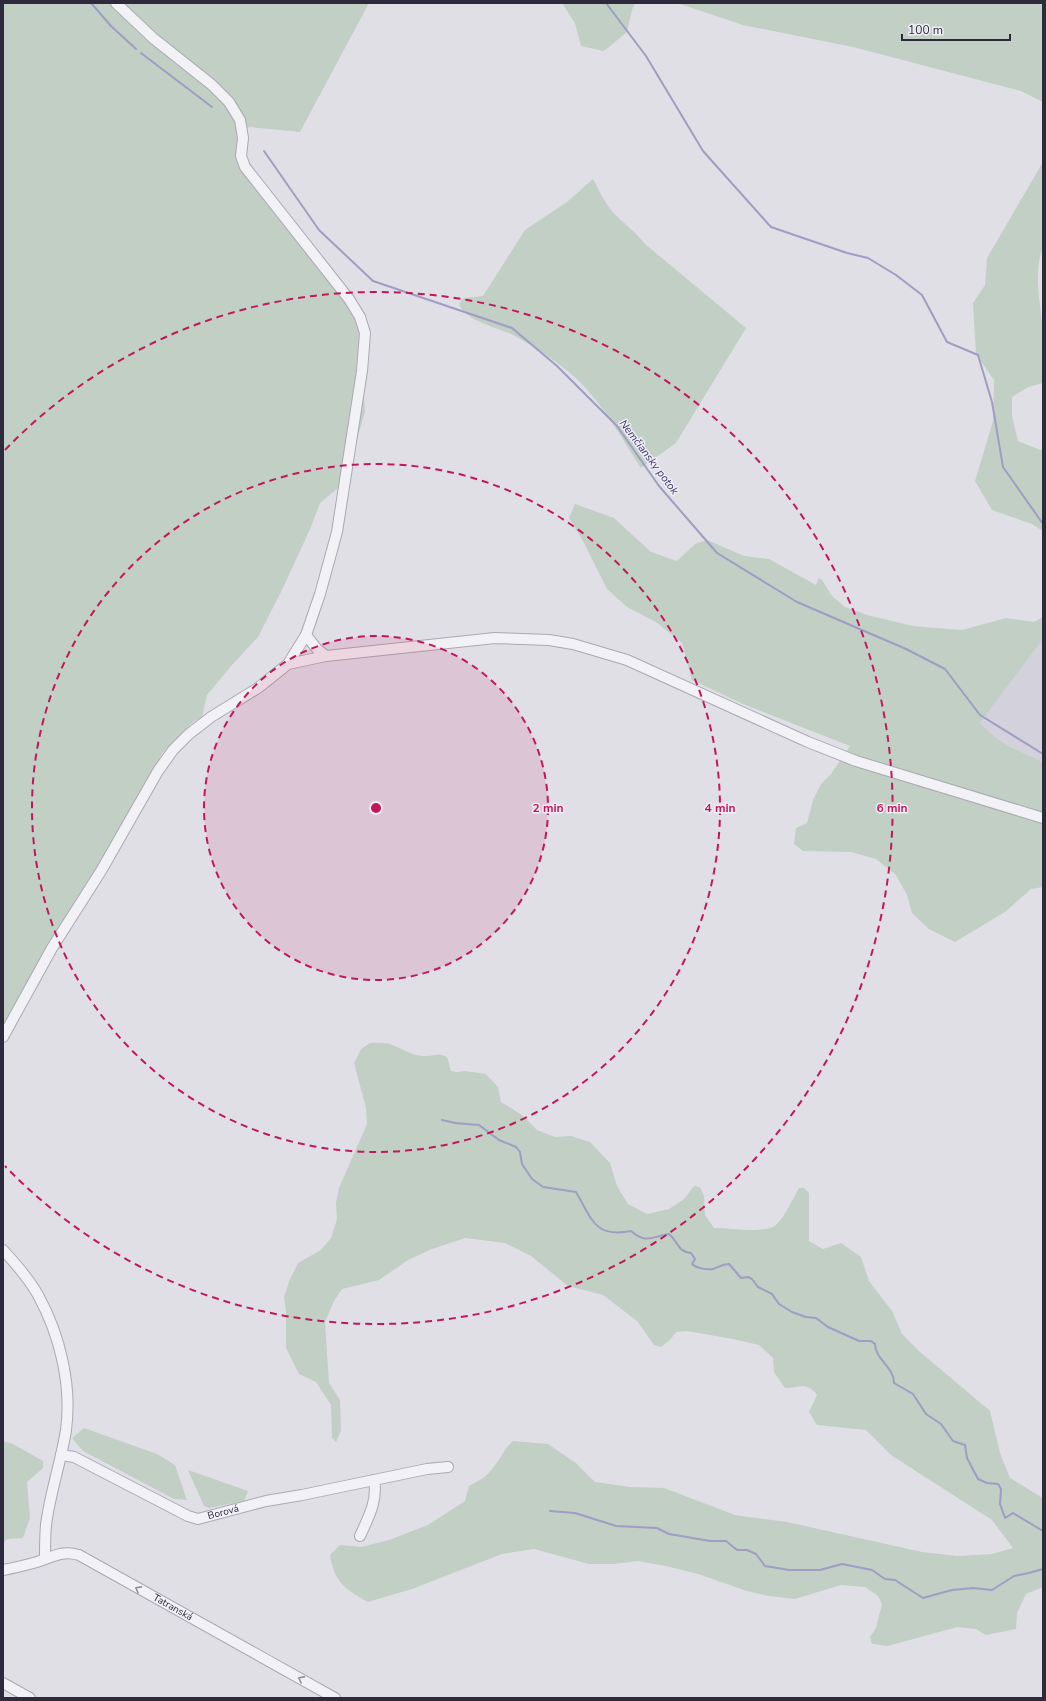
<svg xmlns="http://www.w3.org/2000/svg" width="1046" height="1701" font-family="'Nunito Sans',sans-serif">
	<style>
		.built { fill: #d3d1db }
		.green { fill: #c1cfc5 }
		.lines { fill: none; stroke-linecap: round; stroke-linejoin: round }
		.stream { stroke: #9f9dc3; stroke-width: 2 }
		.minor-casing { stroke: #aaa9b3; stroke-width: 12 }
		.minor { stroke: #f2f1f5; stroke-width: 10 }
		.oneway { stroke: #908e98 }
		.ring { fill: none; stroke: #c2185b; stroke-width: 2; stroke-dasharray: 7 5 }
		.labels { text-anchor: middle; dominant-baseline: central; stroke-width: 3; stroke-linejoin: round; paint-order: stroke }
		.street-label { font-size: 10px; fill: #2d2a3c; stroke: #efeef4 }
		.water-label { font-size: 11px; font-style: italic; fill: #3d386b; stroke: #efeef4 }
		.centre { fill: #c2185b; stroke: #efeef4; stroke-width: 2 }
		.ring-label { font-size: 12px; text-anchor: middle; font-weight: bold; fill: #c2185b; stroke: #efeef4; stroke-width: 3; stroke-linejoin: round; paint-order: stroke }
	</style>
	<rect width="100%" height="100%" fill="#e0dfe6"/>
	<path class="built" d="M 1043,639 L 1043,762 L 1019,751 L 988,733 L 980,723 Z"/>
	<path class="green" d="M 3,3 L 369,3 L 300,132 L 250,127 L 241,130 L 240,150 L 357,307 L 365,412 L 344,483 L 320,503 L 311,527 L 282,590 L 258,637 L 231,666 L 207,695 L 202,717 L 193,722 L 163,752 L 114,844 L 53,947 L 20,994 L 3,1028 Z
		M 562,3 L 635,3 L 632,10 L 627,32 L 604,51 L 581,46 L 575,23 Z
		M 677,3 L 1043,3 L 1043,102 L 1021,91 L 853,47 L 743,25 Z
		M 1043,162 L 1043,247 C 1032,275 1042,307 1043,336 C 1044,351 1043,367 1043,383 L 1028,387 L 1012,397 L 1012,416 L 1018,441 L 1040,450 L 1043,448 L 1043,531 L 1032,524 L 992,510 L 975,481 L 993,421 L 994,380 L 976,354 L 973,303 L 985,285 L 987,258 Z
		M 593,179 C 599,190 604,202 613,212 C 623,223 636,232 645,244 L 746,328 L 676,443 L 641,468 C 622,439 604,406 579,381 C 561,364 537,348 515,336 C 500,328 463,321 459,303 L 464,298 L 483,296 L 525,230 L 567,202 Z
		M 575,504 L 614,518 L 651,552 L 677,561 L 695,544 L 707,540 L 744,556 L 769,559 L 816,585 L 819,578 L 822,580 L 832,596 L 845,607 L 867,615 L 913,626 L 962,630 L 1006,618 L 1034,622 L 1043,617 L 1043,639 L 980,723 C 996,742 1021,752 1043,762 L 1043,887 L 1031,889 L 1005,912 L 955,942 L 929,929 L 912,913 L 907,895 L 896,875 L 876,859 L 851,852 L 803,851 L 794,844 L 796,828 L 807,823 L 813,800 L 821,784 L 831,774 L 850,746 L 743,704 L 692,680 L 682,643 L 656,622 L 627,607 L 607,589 L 583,541 L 569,518 Z
		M 370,1043 C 377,1043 386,1042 392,1045 C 403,1049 414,1057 426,1056 C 436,1056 437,1052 447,1057 L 451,1071 L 457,1072 L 465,1071 L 486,1074 L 498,1087 L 501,1102 L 522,1115 L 537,1130 L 555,1137 L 571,1136 L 590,1142 L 610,1163 L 617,1186 L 628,1204 L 647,1214 L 669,1209 L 684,1199 L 694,1186 L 700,1187 L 704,1196 L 705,1215 L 714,1228 C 728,1228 766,1234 776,1225 C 786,1215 792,1200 799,1188 L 804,1188 L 809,1193 L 809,1241 L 823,1249 L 841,1243 L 861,1257 L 869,1281 L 892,1311 L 902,1334 L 919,1351 L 990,1411 L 1000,1453 L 1010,1478 L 1043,1498 L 1043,1587 L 1026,1594 L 1017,1613 L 1016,1629 L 986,1635 L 976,1629 L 957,1627 L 888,1646 L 872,1644 L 870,1637 L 876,1628 L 882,1604 L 878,1596 L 865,1587 L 841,1585 L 795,1599 L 768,1596 L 747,1591 L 698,1574 L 666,1566 L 638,1561 L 614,1564 L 589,1564 L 534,1549 L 502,1554 L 412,1589 L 368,1602 C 345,1589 334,1582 330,1555 L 340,1545 L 361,1547 L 389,1540 L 428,1525 L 465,1501 L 469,1486 C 474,1483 479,1481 483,1478 C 496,1469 501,1452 513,1441 L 548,1444 L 576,1463 L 595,1482 L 630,1487 L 664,1488 L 735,1515 L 787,1522 L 922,1552 L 957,1556 L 992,1554 L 1013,1548 L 992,1520 L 891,1455 L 866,1430 L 817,1425 L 809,1412 L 817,1395 C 807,1381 799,1388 785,1388 L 774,1372 L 773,1358 L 759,1345 L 733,1339 L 687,1331 L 676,1332 L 670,1340 L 661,1347 L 654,1345 L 637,1321 L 603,1295 L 568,1286 L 531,1256 L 505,1243 L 465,1238 L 432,1249 L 408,1260 L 379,1280 L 342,1289 L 334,1301 L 325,1322 L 329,1383 L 340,1400 L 341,1431 L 336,1442 L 332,1438 L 331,1405 L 316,1382 L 299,1374 L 286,1348 L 286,1311 L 284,1297 L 290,1279 L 298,1263 L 321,1250 L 331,1238 L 337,1219 L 336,1203 L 339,1188 L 367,1124 L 366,1108 L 354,1063 L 361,1049 Z
		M 84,1428 L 157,1454 L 175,1465 L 187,1500 L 174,1499 L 83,1451 L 72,1438 Z
		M 3,1441 L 13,1444 L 43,1461 L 43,1468 L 27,1482 L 30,1518 L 23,1538 L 7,1539 L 3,1544 Z
		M 188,1470 L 248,1491 L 244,1501 L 209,1508 L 204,1506 Z"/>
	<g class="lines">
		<path class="stream" d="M 91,3 L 111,26 L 136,49
			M 606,3 L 646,56 L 703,151 L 771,227 L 847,253 L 868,258 L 896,275 L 922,295 L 947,342 L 978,355 L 992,402 L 1003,467 L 1043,524
			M 141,53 L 212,107
			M 264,151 L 319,230 L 373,281 L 512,328 L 557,366 L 617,426 L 659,486 L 717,553 L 797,602 L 906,649 L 945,669 L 980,715 L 1043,754
			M 442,1120 L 455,1123 L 479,1125 L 499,1140 L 516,1147 L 520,1152 L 522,1164 L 532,1179 L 543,1187 L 576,1192 C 592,1219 594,1238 631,1231 C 646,1244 651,1237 669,1234 C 679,1242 676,1251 691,1253 L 695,1259 L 692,1264 C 696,1268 707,1270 713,1269 C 719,1267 722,1264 729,1264 L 741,1278 L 748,1277 L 752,1279 L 758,1287 L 772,1294 L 779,1304 L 792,1312 L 806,1317 L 816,1318 L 828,1327 L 859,1341 L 871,1341 L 875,1344 C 875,1359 894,1367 894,1383 L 913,1394 L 926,1414 L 941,1424 L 953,1441 L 965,1445 L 967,1458 L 978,1479 L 987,1483 L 998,1484 L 1001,1489 L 1000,1504 L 1005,1518 L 1013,1513 L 1043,1531
			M 550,1511 L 575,1513 L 616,1526 L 657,1528 L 669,1534 L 710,1541 L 726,1541 L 737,1550 L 747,1550 L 756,1554 L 765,1566 L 789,1570 L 820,1570 L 842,1564 L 872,1570 L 885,1579 L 895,1580 L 923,1598 L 952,1590 L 973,1588 L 992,1590 L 1014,1576 L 1029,1573 L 1043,1569"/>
		<g class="minor-casing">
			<g id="minor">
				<path d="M 306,635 L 317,649 L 326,656"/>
				<path d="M 288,664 L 326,656 L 495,638 L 549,640 L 573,644 L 627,660 L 808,742 L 856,761 L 1043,818"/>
				<path d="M 3,1037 L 52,948 L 101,871 L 158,771 L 173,750 L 189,734 L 211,717 L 258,688 L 288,664 L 306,635 L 320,594 L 337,532 L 362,371 L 365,333 L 360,317 L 349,299 L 245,167 L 241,156 L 243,138 L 240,120 L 229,102 L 212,85 L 153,38 L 116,3"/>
				<path d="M 3,1250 C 16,1264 29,1279 38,1295 C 60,1335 72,1385 66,1430 C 61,1462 50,1493 46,1525 C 45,1536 45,1548 45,1558"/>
				<path id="s1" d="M 61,1455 L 74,1457 L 188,1516 L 198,1519 L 266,1501 L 302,1495 L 427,1469 L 448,1467"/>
				<path d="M 360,1536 C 368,1518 378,1501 374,1480"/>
				<path id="s2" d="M 3,1570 C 14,1568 26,1565 37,1562 C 53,1557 61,1550 79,1555 L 335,1698"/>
				<path d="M 3,1683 L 30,1698"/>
			</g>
		</g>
		<use href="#minor" class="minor"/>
	</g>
	<defs><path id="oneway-chevron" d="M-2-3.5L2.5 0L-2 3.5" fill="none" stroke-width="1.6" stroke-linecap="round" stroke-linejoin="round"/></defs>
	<g class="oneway">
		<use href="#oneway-chevron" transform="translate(138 1589) rotate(-151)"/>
		<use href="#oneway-chevron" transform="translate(301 1679) rotate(-151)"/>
	</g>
	<circle cx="376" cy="808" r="172" fill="#c2185b" fill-opacity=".12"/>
	<g class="ring">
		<circle cx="376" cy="808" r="172"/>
		<circle cx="376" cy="808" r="344"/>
		<path d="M5 450A516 516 0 1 1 5 1166"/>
	</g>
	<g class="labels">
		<g class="street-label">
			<text stroke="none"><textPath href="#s1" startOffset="178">Borová</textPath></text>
			<text stroke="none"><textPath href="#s2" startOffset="186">Tatranská</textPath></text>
		</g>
		<g class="water-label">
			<text transform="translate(649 457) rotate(53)">Nemčiansky potok</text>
		</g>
	</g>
	<circle cx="376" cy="808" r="6" class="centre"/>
	<g class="ring-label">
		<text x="548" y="812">2 min</text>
		<text x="720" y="812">4 min</text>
		<text x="892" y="812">6 min</text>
	</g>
	<rect width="1046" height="1701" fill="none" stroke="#2d2a3c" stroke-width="8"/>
	<path d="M902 34v6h108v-6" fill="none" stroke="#2d2a3c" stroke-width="2"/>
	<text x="908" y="34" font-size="12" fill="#2d2a3c" stroke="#efeef4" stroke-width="3" paint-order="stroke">100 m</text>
</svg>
